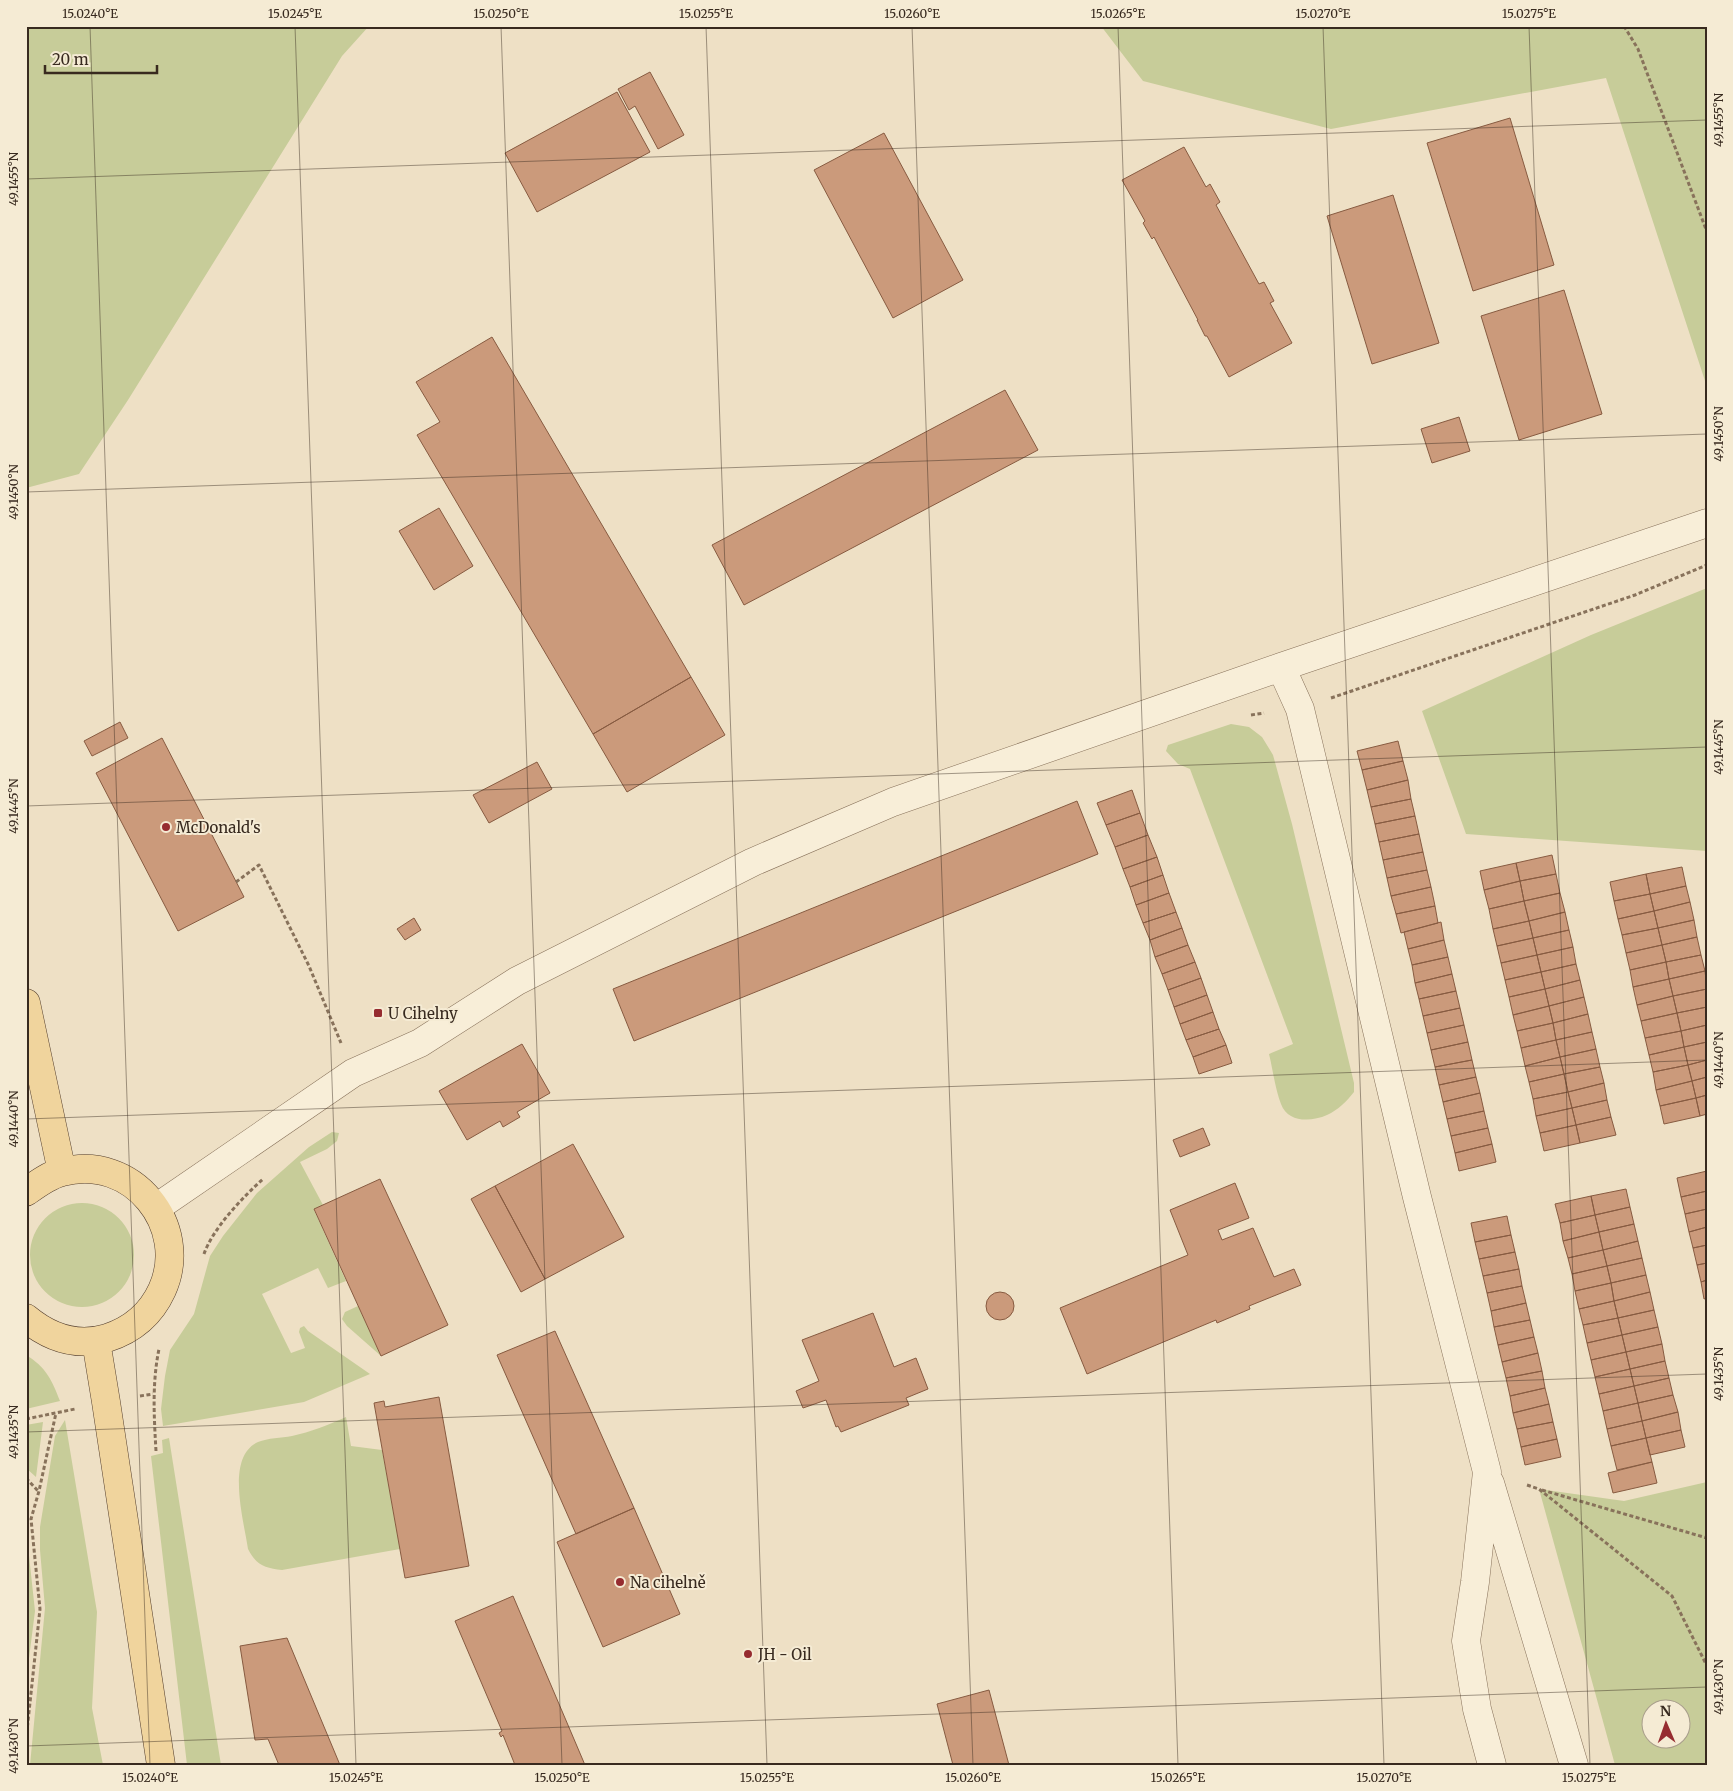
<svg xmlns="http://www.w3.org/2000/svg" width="1733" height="1791" font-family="Merriweather,serif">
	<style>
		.green { fill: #c7cc99; fill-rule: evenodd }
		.building { fill: #cb9a7b; stroke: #875b41 }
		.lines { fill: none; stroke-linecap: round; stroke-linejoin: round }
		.minor-casing { stroke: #88725b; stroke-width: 29 }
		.major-casing { stroke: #56402f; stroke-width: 29 }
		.path { stroke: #88725b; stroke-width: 3; stroke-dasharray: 4 2.5; stroke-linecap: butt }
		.minor { stroke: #f8eed8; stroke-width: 28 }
		.major { stroke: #f0d49d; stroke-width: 28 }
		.ticks { fill: none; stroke: #382a1f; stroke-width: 1; stroke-opacity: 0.45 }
		.poi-dot { fill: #962c30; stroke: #f5ebd4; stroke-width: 2 }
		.labels { text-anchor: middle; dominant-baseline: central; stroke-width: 4; stroke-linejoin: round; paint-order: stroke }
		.poi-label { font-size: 15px; fill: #382a1f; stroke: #f5ebd4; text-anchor: start }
		.neatline { fill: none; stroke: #382a1f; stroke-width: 2 }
		.ticks-label { font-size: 12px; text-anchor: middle; fill: #382a1f }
	</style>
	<rect width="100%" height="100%" fill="#eee0c5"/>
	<path class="green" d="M 26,26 L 369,26 L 342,56 L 128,400 L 79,474 L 26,488 Z
		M 1101,26 L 1707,26 L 1707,387 L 1606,78 L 1331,129 L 1143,81 Z
		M 1707,588 L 1707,851 L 1466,834 L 1422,711 L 1591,635 Z
		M 1231,724 L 1249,727 L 1262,737 L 1273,755 L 1292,824 L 1354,1083 L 1354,1092 C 1347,1101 1338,1110 1327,1115 C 1311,1122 1288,1123 1281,1104 C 1275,1088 1273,1070 1269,1054 L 1293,1044 L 1190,769 L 1178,764 L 1166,751 L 1168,745 Z
		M 332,1132 L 339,1133 L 337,1141 L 327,1149 L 300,1162 L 323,1205 L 314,1210 L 346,1281 L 328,1288 L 318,1268 L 262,1294 L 291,1353 L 305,1348 L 299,1332 L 300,1328 L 304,1326 L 308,1331 L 370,1374 L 304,1402 L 163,1426 L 161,1409 L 165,1376 L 170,1350 L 194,1314 L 210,1256 L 223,1236 L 257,1193 L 309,1147 Z
		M30 1255a52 52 0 1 1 104 0a52 52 0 1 1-104 0Z
		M 358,1306 L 381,1356 L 347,1326 L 342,1319 L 345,1312 Z
		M 26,1355 C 46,1367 52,1380 60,1401 L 26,1409 Z
		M 346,1417 L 351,1446 L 382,1450 L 400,1549 L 282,1570 C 265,1568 256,1565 248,1549 C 244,1521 225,1457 258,1442 C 268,1438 281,1438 292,1436 C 311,1432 328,1425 346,1417 Z
		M 65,1420 L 97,1612 L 92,1708 L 103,1765 L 30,1765 L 45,1608 L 40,1550 L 40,1527 L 55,1436 Z
		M 43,1422 L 36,1477 L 26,1468 L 26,1425 Z
		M 169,1438 L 221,1765 L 187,1765 L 151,1456 L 163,1453 L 162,1440 Z
		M 1707,1482 L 1707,1765 L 1615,1765 L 1539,1489 L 1624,1501 ZM 1650,1708 L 1680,1708 L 1680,1738 L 1650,1738 Z
		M 26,1528 L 35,1611 L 26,1682 Z"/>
	<path class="building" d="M 650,72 L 684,135 L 658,149 L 635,106 L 629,110 L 618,89 Z
		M 617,92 L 650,152 L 537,212 L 505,153 Z
		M 1510,118 L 1554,265 L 1473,291 L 1427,143 Z
		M 884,133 L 963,280 L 893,318 L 814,170 Z
		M 1184,147 L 1206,187 L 1210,184 L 1220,202 L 1216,205 L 1259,284 L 1264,282 L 1274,301 L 1270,303 L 1292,343 L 1229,377 L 1207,336 L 1205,336 L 1197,320 L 1198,320 L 1154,237 L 1152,239 L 1143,223 L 1145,221 L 1122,180 Z
		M 1393,195 L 1439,343 L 1372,364 L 1327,216 Z
		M 1564,290 L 1602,414 L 1519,440 L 1481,316 Z
		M 492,337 L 691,677 L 593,734 L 417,435 L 440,422 L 416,382 Z
		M 1005,390 L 1038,450 L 744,605 L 712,545 Z
		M 1459,417 L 1470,451 L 1432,463 L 1421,429 Z
		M 439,508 L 473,566 L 434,590 L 399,531 Z
		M 691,677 L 725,735 L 627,792 L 593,734 Z
		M 120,722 L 128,738 L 92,756 L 84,741 Z
		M 162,738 L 244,897 L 178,931 L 96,773 Z
		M 1398,741 L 1403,761 L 1362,770 L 1357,751 Z
		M 1403,761 L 1408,780 L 1367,790 L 1362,770 Z
		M 537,762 L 552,789 L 489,823 L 473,795 Z
		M 1408,780 L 1411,799 L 1371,807 L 1367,790 Z
		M 1132,790 L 1140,813 L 1106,825 L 1097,803 Z
		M 1411,799 L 1415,816 L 1375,824 L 1371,807 Z
		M 1077,801 L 1098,854 L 634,1041 L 613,989 Z
		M 1140,813 L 1148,835 L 1115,847 L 1106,825 Z
		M 1415,816 L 1419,834 L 1379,842 L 1375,824 Z
		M 1419,834 L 1423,852 L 1383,860 L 1379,842 Z
		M 1148,835 L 1157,857 L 1123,869 L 1115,847 Z
		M 1423,852 L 1427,870 L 1387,878 L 1383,860 Z
		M 1552,855 L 1556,874 L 1520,881 L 1516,863 Z
		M 1157,857 L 1163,875 L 1130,887 L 1123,869 Z
		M 1516,863 L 1520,881 L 1484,890 L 1480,871 Z
		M 1682,867 L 1686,886 L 1650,894 L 1646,874 Z
		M 1427,870 L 1431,887 L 1391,896 L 1387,878 Z
		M 1556,874 L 1560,893 L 1524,901 L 1520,881 Z
		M 1646,874 L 1650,894 L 1614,901 L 1610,882 Z
		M 1163,875 L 1169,893 L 1136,905 L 1130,887 Z
		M 1520,881 L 1524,901 L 1489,909 L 1484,890 Z
		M 1686,886 L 1690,902 L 1654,911 L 1650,894 Z
		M 1431,887 L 1435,906 L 1396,914 L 1391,896 Z
		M 1169,893 L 1176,912 L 1143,923 L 1136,905 Z
		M 1560,893 L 1565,912 L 1529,921 L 1524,901 Z
		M 1650,894 L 1654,911 L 1618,919 L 1614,901 Z
		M 1524,901 L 1529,921 L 1493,929 L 1489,909 Z
		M 1690,902 L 1694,920 L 1658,928 L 1654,911 Z
		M 1435,906 L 1438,923 L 1401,933 L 1396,914 Z
		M 1654,911 L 1658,928 L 1622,935 L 1618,919 Z
		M 1176,912 L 1182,928 L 1150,940 L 1143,923 Z
		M 1565,912 L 1569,930 L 1533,938 L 1529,921 Z
		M 414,918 L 421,930 L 405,940 L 397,929 Z
		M 1694,920 L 1697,937 L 1662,945 L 1658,928 Z
		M 1529,921 L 1533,938 L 1497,946 L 1493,929 Z
		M 1441,922 L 1444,940 L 1408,949 L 1404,932 Z
		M 1182,928 L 1188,945 L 1155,957 L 1150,940 Z
		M 1658,928 L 1662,945 L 1626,953 L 1622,935 Z
		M 1569,930 L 1573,947 L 1537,955 L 1533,938 Z
		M 1697,937 L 1701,955 L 1666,962 L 1662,945 Z
		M 1533,938 L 1537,955 L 1501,963 L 1497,946 Z
		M 1444,940 L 1448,957 L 1412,965 L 1408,949 Z
		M 1188,945 L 1195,962 L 1162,974 L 1155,957 Z
		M 1662,945 L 1666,962 L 1630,970 L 1626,953 Z
		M 1573,947 L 1576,964 L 1541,972 L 1537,955 Z
		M 1537,955 L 1541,972 L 1505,980 L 1501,963 Z
		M 1701,955 L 1705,971 L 1669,979 L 1666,962 Z
		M 1448,957 L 1452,974 L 1415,983 L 1412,965 Z
		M 1195,962 L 1201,978 L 1168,990 L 1162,974 Z
		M 1666,962 L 1669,979 L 1633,987 L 1630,970 Z
		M 1576,964 L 1580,980 L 1545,989 L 1541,972 Z
		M 1705,971 L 1707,989 L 1673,996 L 1669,979 Z
		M 1541,972 L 1545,989 L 1509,997 L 1505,980 Z
		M 1452,974 L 1456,991 L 1419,999 L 1415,983 Z
		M 1201,978 L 1207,995 L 1174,1007 L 1168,990 Z
		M 1669,979 L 1673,996 L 1637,1005 L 1633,987 Z
		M 1580,980 L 1584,997 L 1549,1006 L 1545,989 Z
		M 1545,989 L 1549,1006 L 1513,1015 L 1509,997 Z
		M 1707,989 L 1707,1007 L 1677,1013 L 1673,996 Z
		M 1456,991 L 1460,1008 L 1423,1016 L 1419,999 Z
		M 1207,995 L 1213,1012 L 1180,1024 L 1174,1007 Z
		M 1673,996 L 1677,1013 L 1641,1021 L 1637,1005 Z
		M 1584,997 L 1588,1014 L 1553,1023 L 1549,1006 Z
		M 1549,1006 L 1553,1023 L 1517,1031 L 1513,1015 Z
		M 1707,1007 L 1707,1025 L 1681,1031 L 1677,1013 Z
		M 1460,1008 L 1464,1025 L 1427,1033 L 1423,1016 Z
		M 1213,1012 L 1219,1029 L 1186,1040 L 1180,1024 Z
		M 1677,1013 L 1681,1031 L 1645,1038 L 1641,1021 Z
		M 1588,1014 L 1592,1032 L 1556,1040 L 1553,1023 Z
		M 1553,1023 L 1556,1040 L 1521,1048 L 1517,1031 Z
		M 1464,1025 L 1468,1042 L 1431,1050 L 1427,1033 Z
		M 1707,1025 L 1707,1042 L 1684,1047 L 1681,1031 Z
		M 1219,1029 L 1226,1045 L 1193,1057 L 1186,1040 Z
		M 1681,1031 L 1684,1047 L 1649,1055 L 1645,1038 Z
		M 1592,1032 L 1596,1049 L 1560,1057 L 1556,1040 Z
		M 1556,1040 L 1560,1057 L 1525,1066 L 1521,1048 Z
		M 1468,1042 L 1472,1060 L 1435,1067 L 1431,1050 Z
		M 1707,1042 L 1707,1060 L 1688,1065 L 1684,1047 Z
		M 522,1044 L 550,1093 L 517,1112 L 520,1117 L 503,1127 L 500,1121 L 467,1140 L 439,1091 Z
		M 1226,1045 L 1232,1063 L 1199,1074 L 1193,1057 Z
		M 1684,1047 L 1688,1065 L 1653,1072 L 1649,1055 Z
		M 1596,1049 L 1600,1067 L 1564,1074 L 1560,1057 Z
		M 1560,1057 L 1564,1074 L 1529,1082 L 1525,1066 Z
		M 1472,1060 L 1476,1077 L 1439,1085 L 1435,1067 Z
		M 1707,1060 L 1707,1077 L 1692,1081 L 1688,1065 Z
		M 1688,1065 L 1692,1081 L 1656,1090 L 1653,1072 Z
		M 1600,1067 L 1604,1083 L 1568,1092 L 1564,1074 Z
		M 1564,1074 L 1568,1092 L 1533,1099 L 1529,1082 Z
		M 1476,1077 L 1480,1093 L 1443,1102 L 1439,1085 Z
		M 1707,1077 L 1707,1095 L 1696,1098 L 1692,1081 Z
		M 1692,1081 L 1696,1098 L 1660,1106 L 1656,1090 Z
		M 1604,1083 L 1607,1100 L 1572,1108 L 1568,1092 Z
		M 1568,1092 L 1572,1108 L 1536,1116 L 1533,1099 Z
		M 1480,1093 L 1484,1111 L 1447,1119 L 1443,1102 Z
		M 1707,1095 L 1707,1114 L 1700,1116 L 1696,1098 Z
		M 1696,1098 L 1700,1116 L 1664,1124 L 1660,1106 Z
		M 1607,1100 L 1611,1117 L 1576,1125 L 1572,1108 Z
		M 1572,1108 L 1576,1125 L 1540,1133 L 1536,1116 Z
		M 1484,1111 L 1488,1128 L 1451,1136 L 1447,1119 Z
		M 1611,1117 L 1616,1135 L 1580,1143 L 1576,1125 Z
		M 1576,1125 L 1580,1143 L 1544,1151 L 1540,1133 Z
		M 1203,1128 L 1210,1145 L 1180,1157 L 1173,1140 Z
		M 1488,1128 L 1492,1144 L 1455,1153 L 1451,1136 Z
		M 573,1144 L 624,1237 L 545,1279 L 495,1186 Z
		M 1492,1144 L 1496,1162 L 1459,1171 L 1455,1153 Z
		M 1707,1171 L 1707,1191 L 1681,1197 L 1677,1178 Z
		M 380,1179 L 448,1325 L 381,1356 L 314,1209 Z
		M 1235,1183 L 1249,1218 L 1218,1230 L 1222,1240 L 1253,1228 L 1274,1277 L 1294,1269 L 1301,1285 L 1249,1306 L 1250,1309 L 1217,1323 L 1216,1320 L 1087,1374 L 1060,1308 L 1188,1255 L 1170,1210 Z
		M 495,1186 L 545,1279 L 521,1292 L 471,1199 Z
		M 1626,1189 L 1630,1207 L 1595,1215 L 1591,1196 Z
		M 1707,1191 L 1707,1209 L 1685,1214 L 1681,1197 Z
		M 1591,1196 L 1595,1215 L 1560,1223 L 1555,1204 Z
		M 1630,1207 L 1634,1224 L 1599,1232 L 1595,1215 Z
		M 1707,1209 L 1707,1227 L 1689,1232 L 1685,1214 Z
		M 1595,1215 L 1599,1232 L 1563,1241 L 1560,1223 Z
		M 1507,1216 L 1511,1235 L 1475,1242 L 1471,1223 Z
		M 1634,1224 L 1638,1241 L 1603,1250 L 1599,1232 Z
		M 1707,1227 L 1707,1245 L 1693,1248 L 1689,1232 Z
		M 1599,1232 L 1603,1250 L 1568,1258 L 1563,1241 Z
		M 1511,1235 L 1515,1252 L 1479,1259 L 1475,1242 Z
		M 1638,1241 L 1642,1258 L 1607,1266 L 1603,1250 Z
		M 1707,1245 L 1707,1263 L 1697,1265 L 1693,1248 Z
		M 1603,1250 L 1607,1266 L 1572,1274 L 1568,1258 Z
		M 1515,1252 L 1519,1269 L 1483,1276 L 1479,1259 Z
		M 1642,1258 L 1646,1275 L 1611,1283 L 1607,1266 Z
		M 1707,1263 L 1707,1280 L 1701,1282 L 1697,1265 Z
		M 1607,1266 L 1611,1283 L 1575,1291 L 1572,1274 Z
		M 1519,1269 L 1522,1286 L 1487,1293 L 1483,1276 Z
		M 1646,1275 L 1650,1292 L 1614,1301 L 1611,1283 Z
		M 1707,1280 L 1707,1298 L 1704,1299 L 1701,1282 Z
		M 1611,1283 L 1614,1301 L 1579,1309 L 1575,1291 Z
		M 1522,1286 L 1526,1303 L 1491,1311 L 1487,1293 Z
		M986 1306a14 14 0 1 1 28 0a14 14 0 1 1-28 0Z
		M 1650,1292 L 1654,1310 L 1618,1318 L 1614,1301 Z
		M 1614,1301 L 1618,1318 L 1583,1325 L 1579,1309 Z
		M 1526,1303 L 1530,1320 L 1494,1327 L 1491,1311 Z
		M 1654,1310 L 1658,1327 L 1622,1335 L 1618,1318 Z
		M 873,1313 L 894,1367 L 916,1358 L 928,1389 L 906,1398 L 909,1405 L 841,1432 L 838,1426 L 836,1427 L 826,1400 L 803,1408 L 796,1391 L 819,1381 L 802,1340 Z
		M 1618,1318 L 1622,1335 L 1587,1343 L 1583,1325 Z
		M 1530,1320 L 1534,1337 L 1498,1345 L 1494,1327 Z
		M 1658,1327 L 1662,1344 L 1626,1352 L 1622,1335 Z
		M 555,1331 L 634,1508 L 576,1534 L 497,1355 Z
		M 1622,1335 L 1626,1352 L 1591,1360 L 1587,1343 Z
		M 1534,1337 L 1538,1353 L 1502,1362 L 1498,1345 Z
		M 1662,1344 L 1665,1361 L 1630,1369 L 1626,1352 Z
		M 1626,1352 L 1630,1369 L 1595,1377 L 1591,1360 Z
		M 1538,1353 L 1542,1371 L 1506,1378 L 1502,1362 Z
		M 1665,1361 L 1669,1378 L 1634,1386 L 1630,1369 Z
		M 1630,1369 L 1634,1386 L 1599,1394 L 1595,1377 Z
		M 1542,1371 L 1545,1388 L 1510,1396 L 1506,1378 Z
		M 1669,1378 L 1673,1395 L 1638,1403 L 1634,1386 Z
		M 1634,1386 L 1638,1403 L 1603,1411 L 1599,1394 Z
		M 1545,1388 L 1549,1404 L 1513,1413 L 1510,1396 Z
		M 1673,1395 L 1678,1412 L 1642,1421 L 1638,1403 Z
		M 439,1397 L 469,1566 L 405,1578 L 374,1403 L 384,1401 L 385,1407 Z
		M 1638,1403 L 1642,1421 L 1607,1429 L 1603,1411 Z
		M 1549,1404 L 1553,1422 L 1517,1429 L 1513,1413 Z
		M 1678,1412 L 1681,1430 L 1646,1438 L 1642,1421 Z
		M 1642,1421 L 1646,1438 L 1611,1446 L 1607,1429 Z
		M 1553,1422 L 1557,1439 L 1521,1447 L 1517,1429 Z
		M 1681,1430 L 1685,1447 L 1650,1455 L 1646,1438 Z
		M 1646,1438 L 1652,1462 L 1617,1470 L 1611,1446 Z
		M 1557,1439 L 1561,1457 L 1525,1465 L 1521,1447 Z
		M 1652,1462 L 1657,1483 L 1613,1493 L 1608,1473 Z
		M 634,1508 L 680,1614 L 603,1647 L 557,1542 Z
		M 513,1596 L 585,1765 L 515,1765 L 503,1735 L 501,1737 L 499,1733 L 502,1731 L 455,1621 Z
		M 287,1638 L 340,1765 L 279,1765 L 268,1739 L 255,1740 L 240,1646 Z
		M 989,1690 L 1009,1765 L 953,1765 L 937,1704 Z"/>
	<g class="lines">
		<g class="minor-casing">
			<path id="minor" d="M 1281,667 L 1300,709 L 1417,1197 L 1487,1472 L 1475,1582 L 1466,1641 L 1477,1709 L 1492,1765
				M 156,1208 L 353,1073 L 420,1043 L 517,981 L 753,862 L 893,802 L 1281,667 L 1707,523
				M 1490,1483 L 1574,1765"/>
		</g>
		<g class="major-casing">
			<path id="major" d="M 26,1003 L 62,1172
				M 26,1192 C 37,1184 49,1175 62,1172 C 132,1153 191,1226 162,1290 C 151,1314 132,1330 107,1338 C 77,1347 50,1338 26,1318
				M 96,1341 L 106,1402 L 161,1765"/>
		</g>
		<path class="path" d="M 1624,26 L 1638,49 L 1707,232
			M 1331,698 L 1635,595 L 1707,565
			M 1251,715 L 1264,713
			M 236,882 L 259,865 L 309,966 L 341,1043
			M 204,1254 C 213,1228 243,1197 263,1179
			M 140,1396 L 153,1394
			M 26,1419 L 75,1409
			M 156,1451 C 154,1416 152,1383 159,1349
			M 26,1478 L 38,1491
			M 1527,1485 L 1539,1489 L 1672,1596 L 1707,1666
			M 1542,1490 L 1707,1538
			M 26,1740 L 40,1609 L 31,1519 L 39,1491 L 56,1413"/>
		<use href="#minor" class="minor"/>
		<use href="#major" class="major"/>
	</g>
	<path class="ticks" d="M 90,26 L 150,1765M 295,26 L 356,1765M 501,26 L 562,1765M 706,26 L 767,1765M 912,26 L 973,1765M 1118,26 L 1178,1765M 1323,26 L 1384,1765M 1529,26 L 1590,1765M 26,179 L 1707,120M 26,492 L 1707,434M 26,806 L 1707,747M 26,1119 L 1707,1060M 26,1432 L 1707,1374M 26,1746 L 1707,1687"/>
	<g class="poi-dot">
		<circle cx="166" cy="827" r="5"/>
		<rect x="373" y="1008" width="10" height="10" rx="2.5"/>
		<circle cx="620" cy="1582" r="5"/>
		<circle cx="748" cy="1654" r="5"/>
	</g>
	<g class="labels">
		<g class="poi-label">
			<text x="176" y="827">McDonald's</text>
			<text x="388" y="1013">U Cihelny</text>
			<text x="630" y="1582">Na cihelně</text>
			<text x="758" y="1654">JH - Oil</text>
		</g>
	</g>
	<rect width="1733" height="1791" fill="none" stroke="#f5ebd4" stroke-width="55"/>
	<g transform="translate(1666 1724) rotate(358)"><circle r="24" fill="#f5ebd4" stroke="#a99e8c"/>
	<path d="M0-4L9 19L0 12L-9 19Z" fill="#962c30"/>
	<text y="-8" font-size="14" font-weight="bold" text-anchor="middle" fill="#382a1f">N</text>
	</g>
	<path d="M45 65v8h112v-8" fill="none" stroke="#382a1f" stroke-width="2.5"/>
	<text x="52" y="65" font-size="15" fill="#382a1f" stroke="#f5ebd4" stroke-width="4" paint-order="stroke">20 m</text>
	<rect x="28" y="28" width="1678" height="1736" class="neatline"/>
	<g class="ticks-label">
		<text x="90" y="18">15.0240°E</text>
		<text x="295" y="18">15.0245°E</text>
		<text x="501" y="18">15.0250°E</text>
		<text x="706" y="18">15.0255°E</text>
		<text x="912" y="18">15.0260°E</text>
		<text x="1118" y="18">15.0265°E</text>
		<text x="1323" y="18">15.0270°E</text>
		<text x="1529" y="18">15.0275°E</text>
		<text transform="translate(1719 120) rotate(-90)" y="4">49.1455°N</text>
		<text transform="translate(14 179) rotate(-90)" y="4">49.1455°N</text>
		<text transform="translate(1719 434) rotate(-90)" y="4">49.1450°N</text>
		<text transform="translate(14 492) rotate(-90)" y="4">49.1450°N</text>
		<text transform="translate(1719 747) rotate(-90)" y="4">49.1445°N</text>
		<text transform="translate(14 806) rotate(-90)" y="4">49.1445°N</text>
		<text transform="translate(1719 1060) rotate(-90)" y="4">49.1440°N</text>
		<text transform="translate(14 1119) rotate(-90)" y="4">49.1440°N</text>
		<text transform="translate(1719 1374) rotate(-90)" y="4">49.1435°N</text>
		<text transform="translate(14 1432) rotate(-90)" y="4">49.1435°N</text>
		<text transform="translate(1719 1687) rotate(-90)" y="4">49.1430°N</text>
		<text transform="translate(14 1746) rotate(-90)" y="4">49.1430°N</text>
		<text x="150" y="1782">15.0240°E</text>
		<text x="356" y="1782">15.0245°E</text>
		<text x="562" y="1782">15.0250°E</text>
		<text x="767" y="1782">15.0255°E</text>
		<text x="973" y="1782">15.0260°E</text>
		<text x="1178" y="1782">15.0265°E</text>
		<text x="1384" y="1782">15.0270°E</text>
		<text x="1589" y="1782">15.0275°E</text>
	</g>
</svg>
